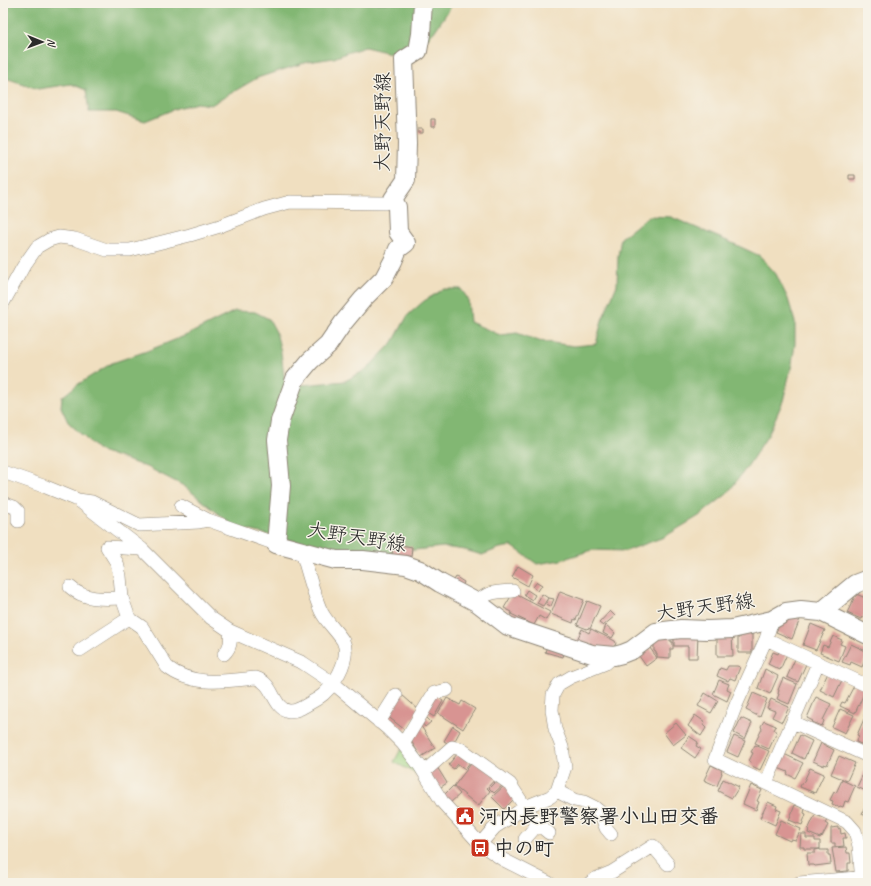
<svg xmlns="http://www.w3.org/2000/svg" width="871" height="886" font-family="Caveat,'Klee One',sans-serif">
	<style>
		.green { fill: #a3d686; stroke: #678058 }
		.forest { fill: #82b773; stroke: #56714f }
		.building { fill: #d89492 }
		.lines { fill: none; stroke-linecap: round; stroke-linejoin: round }
		.street-casing { stroke: #8e8576; stroke-width: 14 }
		.secondary-casing { stroke: #8e8576; stroke-width: 20 }
		.street { stroke: #fff; stroke-width: 13 }
		.secondary { stroke: #fff; stroke-width: 18 }
		.labels { text-anchor: middle; dominant-baseline: central; stroke-width: 3; stroke-linejoin: round; paint-order: stroke }
		.street-label { font-size: 20px; fill: #2b2b2b; stroke: #f7f3e8 }
		.poi-label { font-size: 20px; font-weight: bold; fill: #2b2b2b; stroke: #f7f3e8; text-anchor: start }
	</style>
	<rect width="100%" height="100%" fill="#f7f3e8"/>
	<filter id="ink" filterUnits="userSpaceOnUse"><feTurbulence type="fractalNoise" baseFrequency=".025" numOctaves="2"/><feDisplacementMap in="SourceGraphic" scale="8" xChannelSelector="R" yChannelSelector="G"/><feConvolveMatrix kernelMatrix="1 2 1 2 8 2 1 2 1" color-interpolation-filters="sRGB"/></filter>
	<filter id="wash" filterUnits="userSpaceOnUse"><feTurbulence type="fractalNoise" baseFrequency=".012" numOctaves="4" result="noise"/><feDisplacementMap in="SourceGraphic" scale="16" xChannelSelector="R" yChannelSelector="G"/><feGaussianBlur stdDeviation="0.9" result="paint"/><feColorMatrix in="noise" values="0 0 0 0 0 0 0 0 0 0 0 0 0 0 0 0 0 1.4 0 .05"/><feComposite in="paint" operator="in"/></filter>
	<g filter="url(#wash)">
		<rect width="100%" height="100%" fill="#f0dfc0"/>
		<path class="green" d="M 401,749 L 420,776 L 394,762 Z"/>
		<path class="forest" d="M 3,3 L 451,3 L 452,5 L 434,32 L 423,43 L 406,49 L 390,53 L 365,47 L 346,53 L 334,58 L 307,62 L 257,78 L 211,105 L 197,103 L 177,108 L 145,121 L 116,112 L 89,112 L 86,90 L 71,84 L 38,89 L 3,77 Z
			M 649,216 L 671,217 L 732,243 L 760,256 L 776,274 L 788,299 L 795,322 L 795,344 L 792,364 L 783,401 L 768,435 L 747,467 L 727,494 L 699,516 L 664,537 L 626,551 L 592,550 L 561,560 L 537,564 L 512,546 L 500,548 L 482,555 L 465,550 L 443,547 L 405,551 L 366,558 L 235,527 L 184,486 L 149,468 L 98,450 L 68,422 L 61,407 L 62,397 L 77,385 L 112,363 L 147,351 L 187,335 L 235,311 L 255,312 L 269,319 L 276,332 L 281,352 L 285,384 L 302,385 L 345,381 L 367,369 L 393,342 L 408,315 L 424,301 L 444,289 L 461,289 L 468,299 L 470,322 L 500,335 L 517,333 L 539,341 L 574,346 L 596,344 L 602,320 L 617,285 L 618,256 L 621,238 Z"/>
		<g id="blocks">
			<path class="building" d="M 431,119 L 435,119 L 435,127 L 431,127 Z
				M 418,129 L 423,129 L 423,133 L 418,133 Z
				M 849,175 L 855,175 L 855,179 L 849,179 Z
				M 393,544 L 397,544 L 397,546 L 401,546 L 401,545 L 412,547 L 411,557 L 392,556 Z
				M 518,566 L 533,575 L 528,586 L 512,577 Z
				M 456,577 L 464,582 L 462,587 L 453,582 Z
				M 537,582 L 542,585 L 538,591 L 533,587 Z
				M 527,590 L 535,595 L 532,600 L 524,595 Z
				M 560,591 L 584,600 L 576,620 L 574,619 L 573,623 L 551,614 Z
				M 513,593 L 550,612 L 546,620 L 539,616 L 534,625 L 511,614 L 512,612 L 504,608 Z
				M 542,594 L 548,598 L 543,606 L 537,603 Z
				M 856,594 L 868,599 L 868,606 L 862,619 L 861,619 L 847,613 Z
				M 549,598 L 554,599 L 551,606 L 546,604 Z
				M 587,601 L 600,606 L 590,629 L 588,628 L 587,629 L 577,625 Z
				M 610,611 L 615,616 L 603,626 L 599,623 Z
				M 791,615 L 800,619 L 792,639 L 776,632 L 778,628 L 776,627 Z
				M 811,624 L 825,630 L 816,650 L 803,645 Z
				M 606,625 L 615,633 L 612,638 L 603,633 Z
				M 582,629 L 589,633 L 591,629 L 615,641 L 616,643 L 611,654 L 591,646 L 592,644 L 590,643 L 588,647 L 576,642 Z
				M 741,629 L 752,629 L 752,653 L 738,653 L 738,637 L 741,637 Z
				M 717,632 L 732,634 L 733,656 L 717,656 Z
				M 674,633 L 698,634 L 697,658 L 688,658 L 688,646 L 674,646 Z
				M 671,635 L 671,642 L 673,642 L 673,649 L 670,649 L 670,658 L 657,657 L 657,654 L 656,654 L 656,652 L 654,651 L 654,645 L 651,645 L 651,637 Z
				M 833,636 L 842,640 L 840,644 L 845,646 L 839,661 L 820,653 L 823,645 L 828,647 Z
				M 549,641 L 566,646 L 563,657 L 545,652 Z
				M 851,644 L 868,652 L 862,667 L 851,662 L 850,665 L 842,662 Z
				M 650,648 L 657,658 L 646,666 L 639,656 Z
				M 779,651 L 787,654 L 780,670 L 768,664 L 773,652 L 778,654 Z
				M 795,659 L 806,664 L 798,682 L 787,677 Z
				M 728,666 L 737,666 L 740,667 L 735,680 L 730,678 L 728,681 L 717,676 L 720,668 L 726,670 Z
				M 765,669 L 778,676 L 770,694 L 758,688 Z
				M 828,673 L 842,680 L 834,697 L 820,690 Z
				M 783,678 L 797,684 L 789,704 L 777,699 L 779,694 L 778,694 L 779,690 L 778,690 Z
				M 719,680 L 729,684 L 727,689 L 731,691 L 727,701 L 713,694 Z
				M 855,684 L 866,689 L 855,713 L 840,706 L 842,702 L 845,703 Z
				M 705,693 L 718,701 L 711,713 L 698,706 Z
				M 753,693 L 767,699 L 760,717 L 746,710 Z
				M 402,695 L 419,710 L 405,730 L 386,715 Z
				M 435,695 L 443,701 L 434,717 L 425,711 Z
				M 816,697 L 831,704 L 823,720 L 824,721 L 822,726 L 812,722 L 813,721 L 807,718 Z
				M 447,698 L 460,705 L 462,701 L 475,709 L 463,729 L 438,713 Z
				M 771,699 L 789,707 L 782,722 L 772,717 L 775,711 L 767,708 Z
				M 868,707 L 868,718 L 864,716 Z
				M 840,709 L 854,715 L 845,733 L 832,727 Z
				M 695,715 L 705,722 L 703,725 L 706,728 L 701,736 L 688,726 Z
				M 425,716 L 431,722 L 425,727 L 420,720 Z
				M 741,718 L 752,723 L 745,739 L 734,733 Z
				M 864,719 L 868,720 L 868,747 L 856,742 L 859,736 L 857,735 Z
				M 764,721 L 776,726 L 774,730 L 777,732 L 769,749 L 755,743 L 762,729 L 761,726 Z
				M 419,723 L 435,748 L 421,757 L 408,736 Z
				M 676,723 L 686,735 L 673,745 L 664,733 Z
				M 453,726 L 460,731 L 452,746 L 444,741 Z
				M 800,735 L 812,741 L 804,759 L 792,753 Z
				M 689,736 L 698,742 L 696,746 L 701,749 L 695,758 L 681,748 Z
				M 734,736 L 745,741 L 738,757 L 727,752 Z
				M 821,743 L 834,750 L 827,765 L 824,764 L 824,766 L 813,761 Z
				M 755,745 L 769,751 L 760,770 L 750,765 L 751,762 L 749,761 L 753,753 L 751,752 Z
				M 458,753 L 470,762 L 465,769 L 458,764 L 454,769 L 448,765 Z
				M 784,754 L 803,763 L 795,778 L 787,774 L 788,772 L 778,768 Z
				M 839,756 L 855,763 L 847,781 L 831,774 Z
				M 474,760 L 497,777 L 487,788 L 490,791 L 478,806 L 454,786 Z
				M 868,763 L 868,792 L 857,787 Z
				M 711,765 L 722,770 L 721,772 L 722,773 L 717,786 L 704,780 Z
				M 437,767 L 447,783 L 438,789 L 428,773 Z
				M 810,768 L 824,774 L 815,793 L 800,787 L 802,782 L 803,783 Z
				M 498,779 L 504,784 L 494,793 L 489,788 Z
				M 723,779 L 739,787 L 732,798 L 718,791 Z
				M 842,780 L 855,786 L 848,802 L 845,801 L 843,807 L 840,806 L 839,807 L 832,804 L 833,801 L 830,800 L 834,792 L 836,793 Z
				M 505,785 L 516,797 L 504,809 L 492,797 Z
				M 751,785 L 762,790 L 757,801 L 759,802 L 756,810 L 743,804 Z
				M 453,786 L 460,794 L 450,803 L 443,796 Z
				M 868,800 L 868,817 L 862,814 Z
				M 768,802 L 777,806 L 776,809 L 781,811 L 775,825 L 760,818 Z
				M 795,805 L 805,809 L 804,813 L 806,814 L 802,825 L 789,820 Z
				M 815,815 L 827,819 L 825,823 L 828,825 L 822,837 L 821,836 L 820,838 L 808,833 L 809,830 L 808,830 Z
				M 781,820 L 801,829 L 796,840 L 791,839 L 790,841 L 775,834 Z
				M 838,827 L 838,829 L 840,828 L 841,834 L 845,833 L 846,838 L 843,838 L 844,846 L 835,847 L 835,843 L 831,843 L 831,828 Z
				M 801,834 L 806,834 L 806,838 L 815,838 L 815,841 L 820,841 L 820,849 L 804,849 L 804,847 L 800,847 Z
				M 846,847 L 847,853 L 850,853 L 851,863 L 848,863 L 848,871 L 836,872 L 832,848 Z
				M 820,849 L 820,850 L 828,850 L 828,855 L 830,855 L 831,864 L 815,866 L 814,865 L 808,865 L 807,853 L 815,853 L 815,850 Z"/>
		</g>
	</g>
	<g filter="url(#ink)">
		<use href="#blocks" fill-opacity="0" stroke="#8e8576" stroke-width="1"/>
		<g class="lines">
			<g class="street-casing">
				<path id="street" d="M 3,303 L 23,267 L 37,247 L 49,240 L 59,237 L 75,239 L 107,250 L 130,250 L 190,235 L 220,226 L 264,209 L 290,202 L 385,203 L 393,199
					M 3,472 L 46,487 L 78,500 L 92,502 L 139,525 L 199,522 L 208,520 L 276,544
					M 78,500 L 142,549 L 211,618 L 230,631 L 303,663 L 333,683 L 387,728 L 403,744 L 420,766 L 443,803 L 480,844 L 502,859 L 549,883
					M 3,503 L 14,507 L 18,511 L 18,521
					M 181,506 L 208,520
					M 142,549 L 107,547 L 117,563 L 120,576 L 122,598 L 129,618 L 142,627 L 167,667 C 192,687 227,681 256,678 C 274,683 273,709 289,711 C 298,712 309,703 317,699 C 332,690 352,659 343,641 C 337,631 326,622 321,611 C 314,595 309,576 304,559 L 304,552
					M 70,587 C 84,600 103,599 122,598
					M 478,603 C 485,591 500,592 513,591
					M 772,620 L 766,639 L 736,705 L 715,759 L 847,822 L 855,831 L 859,846 L 862,883
					M 766,639 L 868,686
					M 80,650 L 129,618
					M 224,654 C 231,647 231,641 230,631
					M 379,722 L 396,695
					M 793,722 L 868,756
					M 403,744 L 434,693 L 447,690
					M 424,772 L 452,747 L 461,749 L 510,784 L 525,807 L 538,824 L 549,833
					M 766,783 L 818,663
					M 557,791 L 574,800 L 584,802 L 594,807 L 600,812 L 606,828 L 611,834
					M 525,839 L 538,824
					M 480,844 L 495,827 L 512,816 L 525,807 L 550,797 L 557,791 L 565,767 L 562,747 L 555,729 L 552,710 L 553,695 L 559,684 L 571,677 L 606,663 L 614,656
					M 590,883 L 595,879 L 612,872 L 653,846 L 668,864
					M 799,883 L 868,877"/>
			</g>
			<g class="secondary-casing">
				<path id="secondary" d="M 423,3 L 421,34 L 418,51 L 404,60 L 407,144 L 406,180 L 393,199 L 397,207 L 398,232 L 406,243 L 398,249 L 393,261 L 384,278 L 363,299 L 343,323 L 328,345 L 310,361 L 295,379 L 280,421 L 277,440 L 281,486 L 276,544 L 336,560 L 363,560 L 406,565 L 420,570 L 440,583 L 478,603 L 508,626 L 592,654 L 614,656 L 622,654 L 632,650 L 656,632 L 681,629 L 707,630 L 732,629 L 772,620 L 786,612 L 801,610 L 821,612 L 868,635
					M 821,612 L 855,584 L 868,579"/>
			</g>
			<use href="#street" class="street"/>
			<use href="#secondary" class="secondary"/>
		</g>
	</g>
	<defs>
		<g id="civic-square" transform="scale(1)"><rect x="-9" y="-9" width="18" height="18" rx="4" fill="#c8321e" stroke="#f7f3e8"/><path d="M-.6-6.5H3V-4.5H.6V-3L4-1V1h2V6H-6V1h2V-1L-.6-3ZM-1.2 2.5V6h2.4V2.5Z" fill="#fff"/></g>
		<g id="bus-square" transform="scale(1)"><rect x="-9" y="-9" width="18" height="18" rx="4" fill="#c8321e" stroke="#f7f3e8"/><path d="M-5-6H5V4H4V6H2V4H-2V6H-4V4H-5ZM-3.5-4V0h7V-4ZM-3.5 1.2v1.5H-2V1.2ZM2 1.2v1.5H3.5V1.2Z" fill="#fff"/></g>
	</defs>
	<g fill-rule="evenodd">
		<use href="#civic-square" x="465" y="816"/>
		<use href="#bus-square" x="480" y="848"/>
	</g>
	<g class="labels">
		<g class="street-label">
			<text transform="translate(382 122) rotate(-90)">大野天野線</text>
			<text transform="translate(357 537) rotate(9)">大野天野線</text>
			<text transform="translate(705 607) rotate(-8)">大野天野線</text>
		</g>
		<g class="poi-label">
			<text x="479" y="816">河内長野警察署小山田交番</text>
			<text x="494" y="848">中の町</text>
		</g>
	</g>
	<rect width="871" height="886" fill="none" stroke="#f7f3e8" stroke-width="16"/>
	<g transform="translate(42 42) rotate(91)" stroke="#f7f3e8" stroke-width="3" paint-order="stroke">
	<path d="M0-3L7 15L0 10L-7 15Z" fill="#2b2b2b"/>
	<text y="-6" font-size="11" font-weight="bold" text-anchor="middle" fill="#2b2b2b">N</text>
	</g>
</svg>
